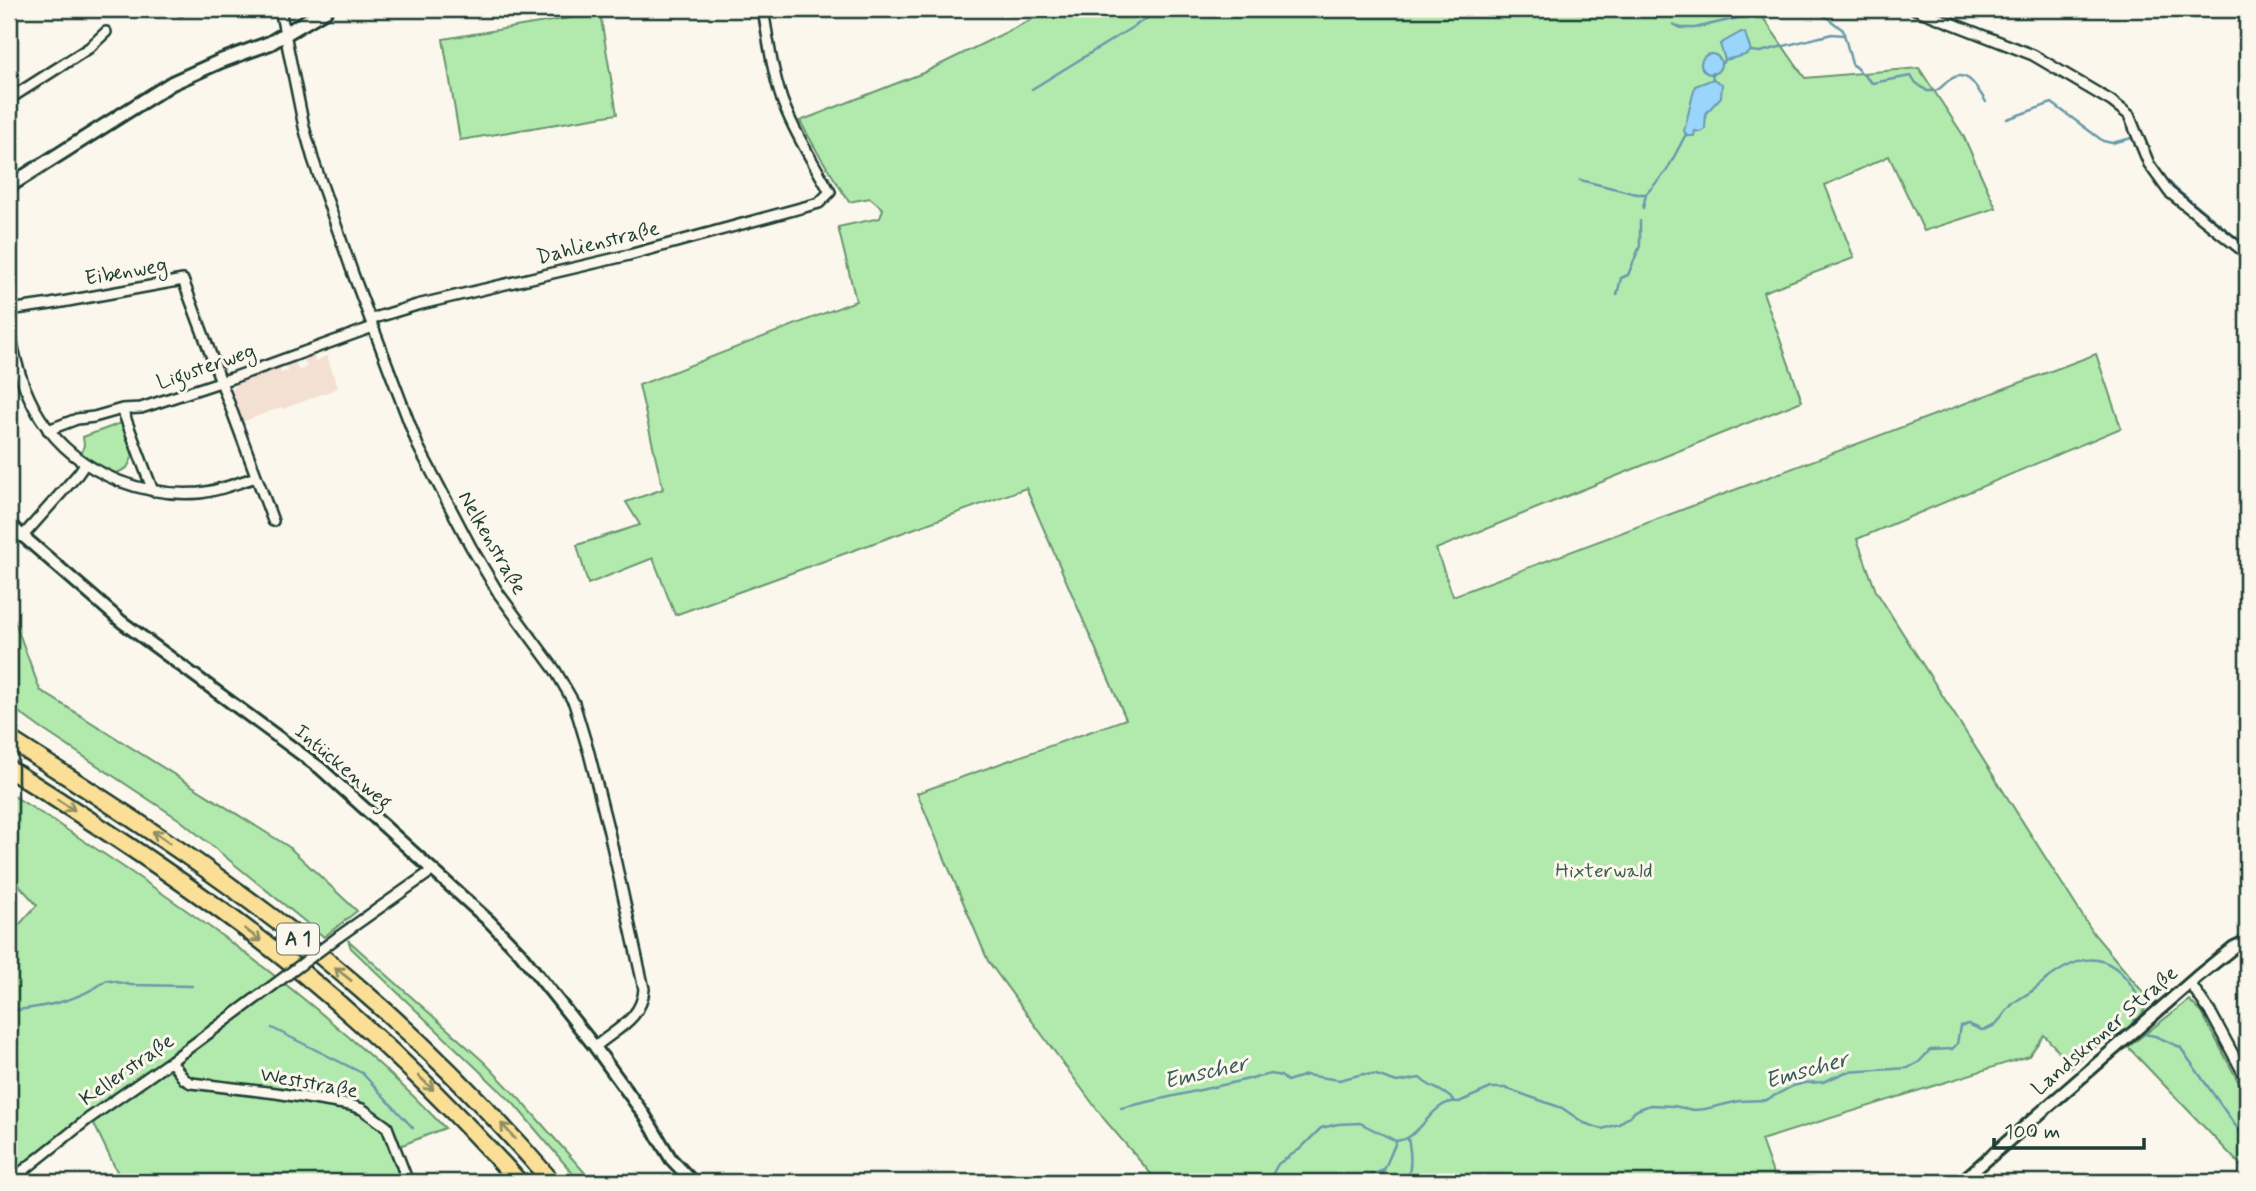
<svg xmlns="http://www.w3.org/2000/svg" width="2256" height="1191" font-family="Mynerve,sans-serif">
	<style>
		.built { fill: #f3e0d3 }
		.green { fill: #b2eaad; stroke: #689470; stroke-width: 2 }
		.water { fill: #9ad6fb; stroke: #6999ab; stroke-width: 2 }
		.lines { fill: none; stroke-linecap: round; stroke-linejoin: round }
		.stream { stroke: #6999ab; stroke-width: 2.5 }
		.minor-casing { stroke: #1f3d34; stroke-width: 14 }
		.tertiary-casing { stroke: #1f3d34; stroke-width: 16 }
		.secondary-casing { stroke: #1f3d34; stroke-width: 18 }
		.motorway-casing { stroke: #1f3d34; stroke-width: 21 }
		.minor { stroke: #fbf7ec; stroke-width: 9 }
		.tertiary { stroke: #fbf7ec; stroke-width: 10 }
		.secondary { stroke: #fbf7ec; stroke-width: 12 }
		.motorway { stroke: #fbdf96; stroke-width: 16 }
		.minor-bridge-casing { stroke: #1f3d34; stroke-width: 14; stroke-linecap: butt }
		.minor-bridge { stroke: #fbf7ec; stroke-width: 9 }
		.oneway { stroke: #8d8e65 }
		.labels { text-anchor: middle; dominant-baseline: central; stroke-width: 6; stroke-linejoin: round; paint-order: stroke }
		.shield { fill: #fbf7ec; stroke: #61756b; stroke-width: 2 }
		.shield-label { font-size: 19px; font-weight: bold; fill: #1f3d34 }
		.street-label { font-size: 21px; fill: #1f3d34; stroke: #fbf7ec }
		.park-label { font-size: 21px; fill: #3c604c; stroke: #fbf7ec }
		.water-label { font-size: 23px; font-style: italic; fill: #385c5c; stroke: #fbf7ec }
	</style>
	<rect width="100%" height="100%" fill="#fbf7ec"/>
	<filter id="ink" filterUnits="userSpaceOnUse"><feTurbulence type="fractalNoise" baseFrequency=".0143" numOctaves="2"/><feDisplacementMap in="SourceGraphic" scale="14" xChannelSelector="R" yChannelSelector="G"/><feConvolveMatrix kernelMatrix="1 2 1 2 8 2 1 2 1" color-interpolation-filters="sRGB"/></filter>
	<g filter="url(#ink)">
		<path class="built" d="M 313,355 L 315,361 L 327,356 L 338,388 L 283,409 L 282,407 L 242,422 L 231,393 L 236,383 L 279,366 L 281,373 L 288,371 L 286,365 L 295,361 L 298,370 L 300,370 L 307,367 L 303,358 Z"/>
		<path class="green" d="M 1053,9 L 1757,9 L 1805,78 L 1919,68 L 1963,135 L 1996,208 L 1924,231 L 1889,156 L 1825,185 L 1854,258 L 1763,292 L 1802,401 L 1436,549 L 1453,596 L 2096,354 L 2121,428 L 1857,539 L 1876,591 L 2094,934 L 2152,1003 L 2146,1006 C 2135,1031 2120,1031 2100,1044 C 2089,1051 2080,1061 2070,1069 L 2055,1047 L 2044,1035 L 2029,1056 L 1761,1140 L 1776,1182 L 1158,1182 L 1104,1119 L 988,961 L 917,793 L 1126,719 L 1026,488 L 675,615 L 653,558 L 588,584 L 577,545 L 640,525 L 626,502 L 663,489 L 639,385 L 856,301 L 838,227 L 880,218 L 883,209 L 870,198 L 849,202 L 818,153 L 800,121 L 923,73 Z
			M 600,13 L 617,114 L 460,140 L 443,39 Z
			M 121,423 L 133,456 L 127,468 L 115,474 L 81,454 L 84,445 L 83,437 Z
			M 9,606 L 40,690 L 289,847 L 357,911 L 324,937 L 180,820 L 39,727 L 9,705 Z
			M 9,793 C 164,890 318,996 445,1128 L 400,1146 L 389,1125 L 372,1110 L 350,1101 L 278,1089 L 193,1081 L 186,1077 L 171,1058 L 87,1116 L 9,1174 L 9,936 L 37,905 L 9,874 Z
			M 348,940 L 484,1062 L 526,1106 L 593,1182 L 580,1182 L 514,1104 L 351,948 Z
			M 2189,1000 L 2202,1013 L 2247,1098 L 2247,1172 L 2128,1047 Z
			M 171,1064 L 186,1085 L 274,1096 L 349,1108 C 388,1121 392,1147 404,1182 L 122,1182 L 93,1122 Z"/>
		<path class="water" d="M 1741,32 L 1745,33 L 1751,51 L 1745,55 L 1725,60 L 1720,44 Z
			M1701 64a10 10 0 1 1 20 0a10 10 0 1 1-20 0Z
			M 1713,79 L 1722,84 L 1721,97 L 1706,113 L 1705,129 L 1700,132 L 1695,131 L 1694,136 L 1687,136 L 1684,131 L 1695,86 Z"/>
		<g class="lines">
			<path class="stream" d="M 1645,9 L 1655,16
				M 1816,9 L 1843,30 L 1852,64 L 1872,83 L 1911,76 L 1915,82 L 1927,91 L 1935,91 C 1941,89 1943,85 1948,81 C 1967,66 1977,88 1986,102
				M 1673,24 L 1681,28 L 1695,28 L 1776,9
				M 1751,51 L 1760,52 L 1832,34 L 1843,35
				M 1722,63 L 1725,60
				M 1712,73 L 1713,79
				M 1032,89 L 1162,9
				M 2007,119 L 2052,103 L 2103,141 L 2112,143 L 2132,138
				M 2165,178 L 2177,190 L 2247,246
				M 1580,180 L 1637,194 L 1645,194
				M 1643,208 L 1646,194 L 1666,172 L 1686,134
				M 1617,295 L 1621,278 L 1628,275 L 1640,246 L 1640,221
				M 9,1011 C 44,1007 77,1002 107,980 L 131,985 L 192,986
				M 272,1028 L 362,1073 L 413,1128
				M 2144,1034 L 2155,1036 L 2180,1047 L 2247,1142
				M 1121,1108 L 1271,1074 L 1281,1076 L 1287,1081 L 1306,1075 L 1339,1080 L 1363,1074 L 1376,1075 L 1397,1082 L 1420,1078 C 1430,1089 1443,1088 1454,1101
				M 1268,1182 L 1278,1164 L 1300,1149 L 1321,1128 L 1338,1124 L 1360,1123 L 1396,1141 C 1400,1140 1404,1140 1407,1138 C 1426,1128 1434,1099 1459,1102 L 1491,1088 L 1505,1088 L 1562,1108 L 1584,1123 L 1602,1129 L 1619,1124 L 1637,1110 L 1650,1105 L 1673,1106 L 1694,1110 L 1705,1109 L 1739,1101 L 1766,1100 L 1793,1086 L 1804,1083 L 1823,1082 L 1846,1072 L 1908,1068 L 1919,1062 L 1930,1050 L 1952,1049 L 1957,1044 L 1960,1026 L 1968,1024 L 1982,1030 C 1998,1027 2000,1018 2010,1007 C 2016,999 2028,995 2036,988 C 2073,957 2105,942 2136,992 L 2133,1012 L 2135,1022
				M 1354,1182 L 1384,1170 L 1396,1142
				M 1379,1182 L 1384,1170
				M 1407,1182 C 1412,1166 1411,1154 1408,1138"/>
			<g class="minor-casing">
				<path id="minor" d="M 181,9 L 181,10
					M 280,9 L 304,127 L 313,159 L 353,274 L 418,446 L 471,547 L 499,594 L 555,670 L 574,703 L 589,753 L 609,832 L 644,989 C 642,1019 616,1029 595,1047
					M 1915,9 L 2033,55 L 2111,101 L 2129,115 L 2149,164 L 2169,192 L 2247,254
					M 9,99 L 89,48 L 106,32
					M 9,173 L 13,184
					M 9,310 L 51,304 L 183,280 L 273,521
					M 371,319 L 417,305 L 629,255 L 819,203 L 830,192 C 813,162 794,132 782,100 C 772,70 768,39 763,9
					M 9,322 C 18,395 47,452 119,481 C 145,491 171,495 199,493 C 219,491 237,483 256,477
					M 122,409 L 153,491
					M 48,430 L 77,419 L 94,417 L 122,409 L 141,408 L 232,378 L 373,327
					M 22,537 L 78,474 L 85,464
					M 338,937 L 433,870
					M 2190,983 L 2212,1015 L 2247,1080
					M 171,1061 L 184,1079 L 191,1083 L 276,1093 L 350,1105 L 362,1109 L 387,1127 L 408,1182
					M 9,1182 L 88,1119 L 171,1061 L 267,990"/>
			</g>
			<g class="tertiary-casing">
				<path id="tertiary" d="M 9,524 L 122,622 L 320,768 L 490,922 L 520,953 L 595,1047 L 645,1116 L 671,1159 L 693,1182
					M 1961,1182 L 2198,976 L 2234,947 L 2247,941"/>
			</g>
			<g class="secondary-casing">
				<path id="secondary" d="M 9,186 L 172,83 L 221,61 L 270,43 L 327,9"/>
			</g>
			<g class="motorway-casing">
				<path id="motorway" d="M 9,739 C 132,817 256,897 366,994 C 433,1052 494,1115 552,1182
					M 9,769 C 111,833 212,899 305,975 C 382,1039 453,1108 519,1182"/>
			</g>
			<use href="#minor" class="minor"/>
			<use href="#tertiary" class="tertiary"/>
			<use href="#secondary" class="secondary"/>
			<use href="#motorway" class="motorway"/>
			<g class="minor-bridge-casing">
				<path id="minor-bridge" d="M 267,990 L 338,937"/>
			</g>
			<use href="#minor-bridge" class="minor-bridge"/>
		</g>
		<defs><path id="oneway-shaft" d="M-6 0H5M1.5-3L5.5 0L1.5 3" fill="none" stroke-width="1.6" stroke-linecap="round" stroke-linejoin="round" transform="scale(1.75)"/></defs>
		<g class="oneway">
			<use href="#oneway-shaft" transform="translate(66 805) rotate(32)"/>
			<use href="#oneway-shaft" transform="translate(161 837) rotate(-145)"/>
			<use href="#oneway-shaft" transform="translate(253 935) rotate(37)"/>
			<use href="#oneway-shaft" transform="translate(343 974) rotate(-141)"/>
			<use href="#oneway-shaft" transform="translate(426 1083) rotate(44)"/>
			<use href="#oneway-shaft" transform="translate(508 1131) rotate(-132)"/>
		</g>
	</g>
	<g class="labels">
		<rect class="shield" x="277" y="923.5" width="42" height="31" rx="5"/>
		<g class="shield-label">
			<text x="298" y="939">A 1</text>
		</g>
		<g class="street-label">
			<text transform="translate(598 243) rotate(-14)">Dahlienstraße</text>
			<text transform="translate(126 272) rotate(-10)">Eibenweg</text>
			<text transform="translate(206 367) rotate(-19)">Ligusterweg</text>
			<text transform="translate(492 543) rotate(60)">Nelkenstraße</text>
			<text transform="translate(343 767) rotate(40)">Intückenweg</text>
			<text transform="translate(2105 1031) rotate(-41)">Landskroner Straße</text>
			<text transform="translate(127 1070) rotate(-35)">Kellerstraße</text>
			<text transform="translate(309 1083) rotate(10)">Weststraße</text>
		</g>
		<g class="park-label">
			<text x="1604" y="871">Hixterwald</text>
		</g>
		<g class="water-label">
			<text transform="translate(1807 1071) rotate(-16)">Emscher</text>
			<text transform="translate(1206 1073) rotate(-13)">Emscher</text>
		</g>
	</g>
	<rect width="2256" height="1191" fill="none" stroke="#fbf7ec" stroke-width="35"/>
	<rect x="18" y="18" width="2221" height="1156" fill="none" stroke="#1f3d34" stroke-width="2.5" filter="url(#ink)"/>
	<path d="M1994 1138v10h150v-10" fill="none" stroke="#1f3d34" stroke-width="3.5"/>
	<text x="2004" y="1138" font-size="21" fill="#1f3d34" stroke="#fbf7ec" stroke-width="5" paint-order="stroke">100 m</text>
</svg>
